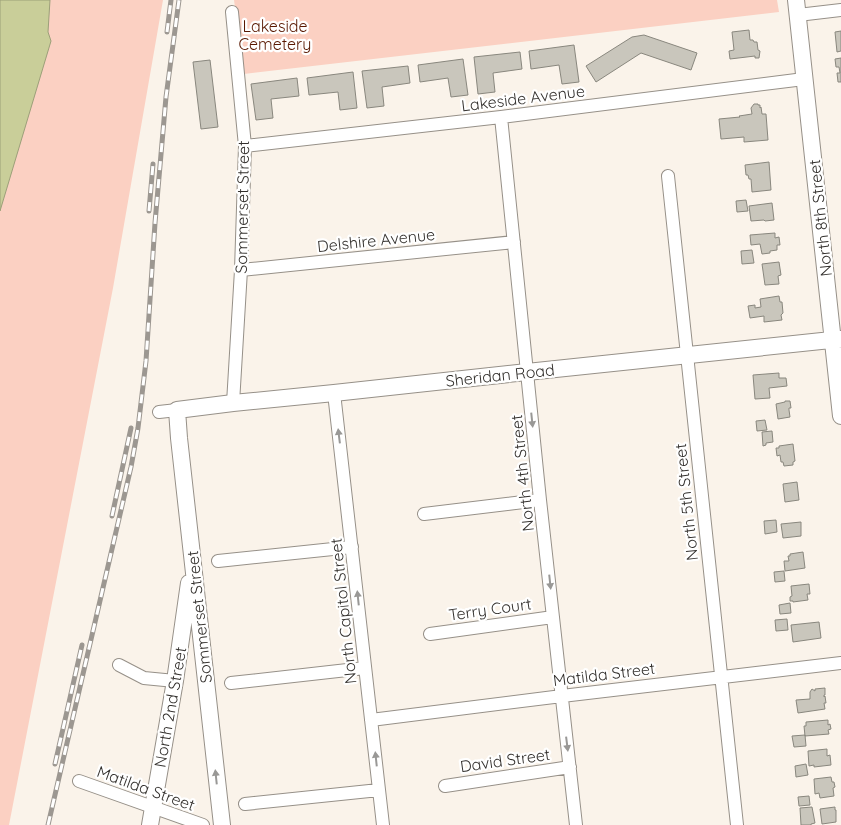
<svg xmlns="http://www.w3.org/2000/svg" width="841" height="825" font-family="Quicksand,sans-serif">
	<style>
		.green { fill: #fbd0c2 }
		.water { fill: #c9ce99; stroke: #9c9f79 }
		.building { fill: #c9c6bc; stroke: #89877e }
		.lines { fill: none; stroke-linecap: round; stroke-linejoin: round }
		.minor-casing { stroke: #969088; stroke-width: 14 }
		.major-casing { stroke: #969088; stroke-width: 18 }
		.minor { stroke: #fff; stroke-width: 12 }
		.major { stroke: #fff; stroke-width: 16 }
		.rail-casing { stroke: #9c9791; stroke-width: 5 }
		.rail { stroke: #fff; stroke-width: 3; stroke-dasharray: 9; stroke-linecap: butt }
		.oneway { fill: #999896 }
		.labels { text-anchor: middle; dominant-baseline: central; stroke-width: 4.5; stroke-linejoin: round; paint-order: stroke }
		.park-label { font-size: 16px; fill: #5a1902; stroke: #fff }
		.street-label { font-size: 16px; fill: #33302d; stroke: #fff }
	</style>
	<rect width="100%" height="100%" fill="#faf3ea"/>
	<path class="green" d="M 0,0 L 163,0 L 113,288 L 9,825 L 0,825 Z
		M 234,0 L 777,0 L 779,12 L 244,74 Z"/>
	<path class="water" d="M 0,0 L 50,0 L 48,32 L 51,41 L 0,211 Z"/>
	<path class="building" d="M 749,30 L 750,40 L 753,40 L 754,42 L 757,42 L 758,50 L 760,51 L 759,58 L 755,58 L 755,56 L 730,59 L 729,51 L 734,50 L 732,32 Z
		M 841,31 L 841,51 L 837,52 L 835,32 Z
		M 644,35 L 697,53 L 691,70 L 641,53 L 596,82 L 586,66 L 632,37 Z
		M 574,45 L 579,82 L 562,84 L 559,65 L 531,69 L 529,51 Z
		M 520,52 L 522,69 L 493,73 L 495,92 L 478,94 L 474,57 Z
		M 841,58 L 841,82 L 838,82 L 837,73 L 840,73 L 839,67 L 836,67 L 835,59 Z
		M 463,59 L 468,95 L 451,97 L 448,78 L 420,82 L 418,65 Z
		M 210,60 L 218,127 L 201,129 L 193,62 Z
		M 408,66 L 410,83 L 382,87 L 384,106 L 367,108 L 362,71 Z
		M 353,72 L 357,108 L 340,110 L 338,92 L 309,95 L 307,78 Z
		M 297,78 L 299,96 L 271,99 L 273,118 L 256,120 L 251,84 Z
		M 754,104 L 758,104 L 758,105 L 760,105 L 760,108 L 761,107 L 762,114 L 766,114 L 768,140 L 744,142 L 744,137 L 721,139 L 719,119 L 740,117 L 739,116 L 752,114 L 751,108 Z
		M 769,162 L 771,190 L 752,192 L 751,179 L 749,179 L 748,175 L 746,175 L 745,165 Z
		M 746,200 L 748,211 L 737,212 L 736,201 Z
		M 772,203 L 774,220 L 765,221 L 764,220 L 751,221 L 749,206 Z
		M 775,233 L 775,238 L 779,237 L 780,245 L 777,245 L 777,250 L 770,251 L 770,253 L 762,254 L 760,244 L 751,245 L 750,235 Z
		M 752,250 L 754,263 L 742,264 L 741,251 Z
		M 779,262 L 781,275 L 778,276 L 779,284 L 765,285 L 762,264 Z
		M 779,296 L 780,302 L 782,302 L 783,313 L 781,315 L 782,320 L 764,322 L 764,316 L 750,318 L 748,306 L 755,305 L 755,308 L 761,307 L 760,299 Z
		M 779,373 L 779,378 L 786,378 L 787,386 L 769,388 L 770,398 L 755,399 L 753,375 Z
		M 785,401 L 790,401 L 791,408 L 789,408 L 789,410 L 790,417 L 778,419 L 776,404 L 785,402 Z
		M 765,420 L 767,430 L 757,431 L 756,421 Z
		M 772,431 L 773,442 L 766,443 L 766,445 L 763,446 L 762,432 Z
		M 793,444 L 795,461 L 793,462 L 793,465 L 784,466 L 783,462 L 781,462 L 780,455 L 777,456 L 776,448 L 779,448 L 779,446 Z
		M 797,482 L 799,500 L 785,502 L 783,484 Z
		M 776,520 L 777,532 L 765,534 L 764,521 Z
		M 801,522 L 801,536 L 783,538 L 781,524 Z
		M 803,552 L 805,568 L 785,571 L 784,561 L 789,561 L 788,556 L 790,556 L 790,554 Z
		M 784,571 L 785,581 L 775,582 L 774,572 Z
		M 809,584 L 810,594 L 807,594 L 808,600 L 793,602 L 793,601 L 790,601 L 790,597 L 792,596 L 791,586 Z
		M 790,603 L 791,613 L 780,614 L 779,605 Z
		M 787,619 L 788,630 L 776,631 L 775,620 Z
		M 819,622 L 821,638 L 793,642 L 791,625 Z
		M 825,688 L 825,695 L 824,695 L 824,697 L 825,696 L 826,703 L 824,703 L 825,709 L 798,713 L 796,700 L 810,699 L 810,692 L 812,689 L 815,691 L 815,689 Z
		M 828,720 L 828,725 L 830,724 L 831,729 L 828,730 L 829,734 L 805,736 L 804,726 L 806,726 L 806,722 Z
		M 805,735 L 806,746 L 794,747 L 792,736 Z
		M 827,749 L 827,756 L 830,755 L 831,765 L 814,767 L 814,765 L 809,766 L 808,751 Z
		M 806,764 L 808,775 L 796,777 L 795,766 Z
		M 831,777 L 832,782 L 834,782 L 835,787 L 833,788 L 834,796 L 820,798 L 819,793 L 815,794 L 814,779 Z
		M 809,796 L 810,805 L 799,806 L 798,797 Z
		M 812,807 L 815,823 L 811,824 L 811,825 L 801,825 L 800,808 Z
		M 835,807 L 835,810 L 836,810 L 836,822 L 822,824 L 820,809 Z"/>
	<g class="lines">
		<g class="minor-casing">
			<path id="minor" d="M 232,12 L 245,146 L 241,270 L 233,403
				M 798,15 L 841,10
				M 501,117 L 540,500 L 576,825
				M 245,146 L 501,117 L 804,79
				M 668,176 L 737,825
				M 241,270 L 514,242
				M 334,393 L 383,825
				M 159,412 L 177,410
				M 424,514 L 540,500
				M 218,561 L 352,547
				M 430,634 L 553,617
				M 119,665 L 144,678 L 175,681
				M 231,683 L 365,668
				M 371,720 L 562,696 L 841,663
				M 79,781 L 203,825
				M 445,786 L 570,767
				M 245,804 L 379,790"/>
		</g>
		<g class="major-casing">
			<path id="major" d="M 796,0 L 841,416
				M 150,825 L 175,681 L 189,583
				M 222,825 L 179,438 L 177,410 L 233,403 L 334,393 L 527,372 L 841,339"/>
		</g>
		<use href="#minor" class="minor"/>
		<use href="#major" class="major"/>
		<g class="rail-casing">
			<path id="rail" d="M 167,32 L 171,0
				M 149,211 L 153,164
				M 112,516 L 131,428
				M 55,764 L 82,645
				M 48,825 L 131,467 L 138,428 L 146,361 L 155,223 L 166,97 L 179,0"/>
		</g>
		<use href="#rail" class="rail"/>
	</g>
	<defs><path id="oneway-solid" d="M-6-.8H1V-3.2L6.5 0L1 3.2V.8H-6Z" transform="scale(1.25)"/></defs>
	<g class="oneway">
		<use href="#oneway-solid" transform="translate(532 420) rotate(84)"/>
		<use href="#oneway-solid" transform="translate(339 436) rotate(-97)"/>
		<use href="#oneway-solid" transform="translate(550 582) rotate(84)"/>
		<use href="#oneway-solid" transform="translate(358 598) rotate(-96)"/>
		<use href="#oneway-solid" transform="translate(567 744) rotate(83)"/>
		<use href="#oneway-solid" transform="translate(376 759) rotate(-96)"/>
		<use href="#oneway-solid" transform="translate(216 777) rotate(-96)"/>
	</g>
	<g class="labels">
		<g class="park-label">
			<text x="275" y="26">Lakeside<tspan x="275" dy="18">Cemetery</tspan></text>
		</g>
		<g class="street-label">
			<text transform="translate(523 98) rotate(-7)">Lakeside Avenue</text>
			<text transform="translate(242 207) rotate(-89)">Sommerset Street</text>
			<text transform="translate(820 218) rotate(-96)">North 8th Street</text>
			<text transform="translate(376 240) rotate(-6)">Delshire Avenue</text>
			<text transform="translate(500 375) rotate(-6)">Sheridan Road</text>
			<text transform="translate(522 473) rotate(-96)">North 4th Street</text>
			<text transform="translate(686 502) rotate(-96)">North 5th Street</text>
			<text transform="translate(490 609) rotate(-8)">Terry Court</text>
			<text transform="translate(343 611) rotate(-96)">North Capitol Street</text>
			<text transform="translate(199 617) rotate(-96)">Sommerset Street</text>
			<text transform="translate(604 674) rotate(-7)">Matilda Street</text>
			<text transform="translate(170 707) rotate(-80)">North 2nd Street</text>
			<text transform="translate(505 760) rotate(-8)">David Street</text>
			<text transform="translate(146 788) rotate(20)">Matilda Street</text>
		</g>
	</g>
</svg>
